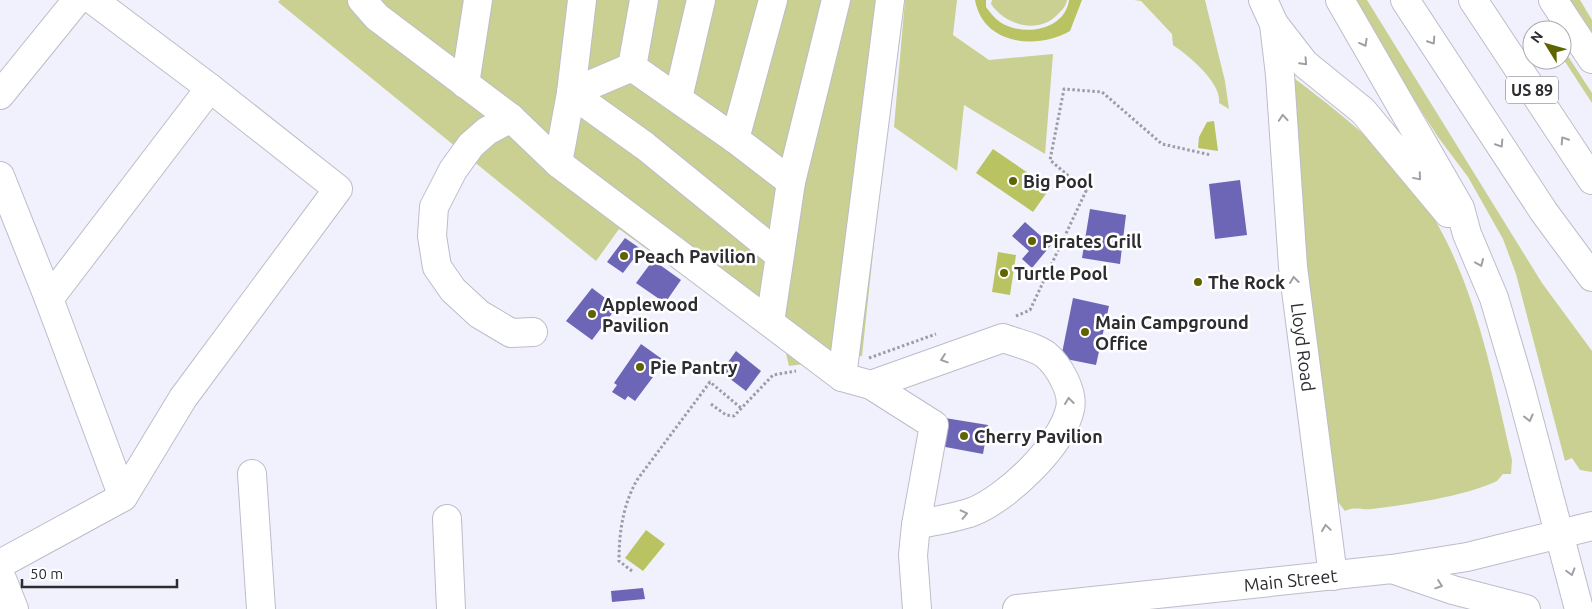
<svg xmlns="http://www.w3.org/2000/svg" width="1592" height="609" font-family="Ubuntu,sans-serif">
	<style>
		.green { fill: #c9d091 }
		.water { fill: #bac362 }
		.building { fill: #6d65b6 }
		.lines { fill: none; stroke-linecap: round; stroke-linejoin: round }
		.minor-casing { stroke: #bcbdc9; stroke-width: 30 }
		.major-casing { stroke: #bcbdc9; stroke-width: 30 }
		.highway-casing { stroke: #bcbdc9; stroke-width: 30 }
		.path { stroke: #9b9ca5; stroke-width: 3; stroke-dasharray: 2.5 2.5; stroke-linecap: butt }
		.minor { stroke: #fff; stroke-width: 28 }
		.major { stroke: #fff; stroke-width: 28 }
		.highway { stroke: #fff; stroke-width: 28 }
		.oneway { stroke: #a0a0a2 }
		.poi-dot { fill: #5f6400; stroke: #fff; stroke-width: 2 }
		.labels { text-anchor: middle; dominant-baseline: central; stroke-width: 5; stroke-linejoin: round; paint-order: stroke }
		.shield { fill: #fff; stroke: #6b6b6f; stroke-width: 1 }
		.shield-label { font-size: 16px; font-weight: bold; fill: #2c2c31 }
		.poi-label { font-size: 18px; font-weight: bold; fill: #2c2c31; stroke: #fff; text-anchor: start }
		.street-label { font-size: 18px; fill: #2c2c31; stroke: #fff }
	</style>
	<rect width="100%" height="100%" fill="#f0f1fd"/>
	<path class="green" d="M 280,0 L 900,0 L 862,356 L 789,366 L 785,349 L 619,229 L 596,261 L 278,2 Z
		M 905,0 L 957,0 L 953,35 L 989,60 L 1053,54 L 1045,154 L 964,105 L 957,171 L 894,127 Z
		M 992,0 L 1067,0 C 1066,6 1063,9 1059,13 C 1040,35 1006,26 991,4 Z
		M 1134,0 L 1205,0 L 1225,81 L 1229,109 L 1219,103 C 1222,83 1189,56 1173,45 L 1172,34 L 1141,1 Z
		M 1350,0 L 1367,0 L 1542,283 L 1592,351 L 1592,472 L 1580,470 L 1572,458 L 1565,461 L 1516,274 L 1503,239 L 1468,177 L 1438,137 Z
		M 1570,0 L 1580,0 L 1592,20 L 1592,34 Z
		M 1562,47 L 1592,93 L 1592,103 L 1562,57 Z
		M 1291,76 C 1338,111 1388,150 1422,199 C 1474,276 1491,370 1512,460 L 1511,474 L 1503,474 L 1497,481 C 1466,496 1406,505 1371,509 C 1360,510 1355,506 1345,511 L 1334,497 L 1300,207 L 1299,147 Z"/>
	<path class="water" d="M 975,0 L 986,0 L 986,7 C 990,12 994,18 1000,22 C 1022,37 1065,31 1069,0 L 1082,0 L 1070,31 C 1037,50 983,45 975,0 Z
		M 1214,121 L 1218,151 L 1198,148 L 1199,137 L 1207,122 Z
		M 993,149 L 1050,188 L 1033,212 L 976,173 Z
		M 998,252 L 1016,255 L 1010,295 L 992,292 Z
		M 646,530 L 665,544 L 643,571 L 625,558 Z"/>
	<path class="building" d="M 1240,180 L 1247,235 L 1215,239 L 1209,184 Z
		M 1090,209 L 1126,215 L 1120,264 L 1082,258 Z
		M 1025,222 L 1051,245 L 1032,268 L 1022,259 L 1029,251 L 1012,236 Z
		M 625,238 L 641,249 L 623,273 L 607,262 Z
		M 653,260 L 681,280 L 665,303 L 636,283 Z
		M 592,288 L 617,307 L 592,340 L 566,321 Z
		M 1073,298 L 1109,306 L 1096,365 L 1061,358 Z
		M 641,344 L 662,359 L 650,376 L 653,377 L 635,401 L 628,396 L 625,400 L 612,392 L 617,385 L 614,383 Z
		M 736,351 L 761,371 L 746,391 L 721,372 Z
		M 945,418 L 988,425 L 983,454 L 940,446 Z
		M 643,588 L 645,599 L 612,602 L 611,591 Z"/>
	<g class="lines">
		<g class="minor-casing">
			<g id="minor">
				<path d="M 362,0 L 377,17 L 511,118 L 558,163 L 842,377 L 871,385 L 934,425 L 916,525 L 913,555 L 917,609"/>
				<path id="s1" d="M 1263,0 L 1274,24 L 1280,75 L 1293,267 L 1333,576"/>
				<path d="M 632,67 L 644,0"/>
				<path d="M 465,84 L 478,0"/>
				<path d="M 571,93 L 645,146 L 779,255"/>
				<path d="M 571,93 L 632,67 L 735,139 L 791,182"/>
				<path d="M 0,95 L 77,0"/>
				<path d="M 678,98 L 701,0"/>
				<path d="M 511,118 L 487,131 L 471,145 L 453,170 L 434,207 L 432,236 L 437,267 L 453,290 L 479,314 L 511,333 L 533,332"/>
				<path d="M 735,139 L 773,0"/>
				<path d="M 558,163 L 571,93 L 582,0"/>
				<path d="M 0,176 L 49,299"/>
				<path d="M 770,322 L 791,182 L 836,0"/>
				<path d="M 842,377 L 890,0"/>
				<path d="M 871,385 L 1003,338 C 1016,343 1036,347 1046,355 C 1059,366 1074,392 1070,409 C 1062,446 1006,499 972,512 C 955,518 934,521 916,525"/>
				<path d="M 252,474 L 261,609"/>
				<path d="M 123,497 L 49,299 L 210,88"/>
				<path d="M 447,519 L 451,609"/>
				<path d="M 0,564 L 123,497 L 183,398 L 338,189 L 210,88 L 93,0"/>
				<path d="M 0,574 L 14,609"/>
			</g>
		</g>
		<g class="major-casing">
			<g id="major">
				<path id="s2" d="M 1017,609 L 1392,569 L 1467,557 L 1592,526"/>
			</g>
		</g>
		<g class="highway-casing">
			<path id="highway" d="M 1340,0 L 1460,208 L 1467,234 L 1494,298 L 1520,386 L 1579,609
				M 1405,0 L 1544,212 L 1592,277
				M 1473,0 L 1592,180
				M 1553,0 L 1592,59
				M 1274,24 L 1305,64 L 1363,111 L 1448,213
				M 1392,569 L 1453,590 L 1526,609"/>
		</g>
		<path class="path" d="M 1016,316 L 1030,310 L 1086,191 L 1050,160 L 1064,89 L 1102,92 L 1162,144 L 1211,155
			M 869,358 L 936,334
			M 711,404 L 726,415 L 734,416 L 773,375 L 796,371
			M 632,571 L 619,561 C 619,532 623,505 637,480 L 710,382 L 741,408"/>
		<use href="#minor" class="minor"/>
		<use href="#major" class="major"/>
		<use href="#highway" class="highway"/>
	</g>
	<defs><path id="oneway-chevron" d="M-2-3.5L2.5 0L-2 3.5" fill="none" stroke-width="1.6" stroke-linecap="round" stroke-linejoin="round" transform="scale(1.25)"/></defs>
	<g class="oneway">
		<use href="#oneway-chevron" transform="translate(1432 41) rotate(57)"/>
		<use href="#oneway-chevron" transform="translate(1364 43) rotate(61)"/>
		<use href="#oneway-chevron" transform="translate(1304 62) rotate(47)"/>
		<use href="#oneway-chevron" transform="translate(1283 118) rotate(-94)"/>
		<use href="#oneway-chevron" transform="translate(1564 140) rotate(-123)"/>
		<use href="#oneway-chevron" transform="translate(1500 144) rotate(57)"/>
		<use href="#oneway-chevron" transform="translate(1418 177) rotate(50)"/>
		<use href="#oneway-chevron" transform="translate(1480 263) rotate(67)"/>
		<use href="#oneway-chevron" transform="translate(1294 280) rotate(-97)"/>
		<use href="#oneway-chevron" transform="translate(944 359) rotate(161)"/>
		<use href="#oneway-chevron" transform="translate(1069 401) rotate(-97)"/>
		<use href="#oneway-chevron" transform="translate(1529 418) rotate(76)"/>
		<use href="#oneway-chevron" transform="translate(964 514) rotate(-13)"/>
		<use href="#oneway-chevron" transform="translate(1326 528) rotate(-98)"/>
		<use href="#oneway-chevron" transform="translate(1571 572) rotate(74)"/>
		<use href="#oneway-chevron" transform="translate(1439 585) rotate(19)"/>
	</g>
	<g class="poi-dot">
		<circle cx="1013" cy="181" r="5"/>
		<circle cx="1032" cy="241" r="5"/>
		<circle cx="624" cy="256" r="5"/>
		<circle cx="1004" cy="273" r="5"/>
		<circle cx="1198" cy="282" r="5"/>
		<circle cx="592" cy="314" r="5"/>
		<circle cx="1085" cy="332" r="5"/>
		<circle cx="640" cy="367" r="5"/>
		<circle cx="964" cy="436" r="5"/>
	</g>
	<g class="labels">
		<rect class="shield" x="1506" y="76.5" width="52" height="27" rx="4"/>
		<g class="shield-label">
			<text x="1532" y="90">US 89</text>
		</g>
		<g class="poi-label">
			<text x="1023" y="181">Big Pool</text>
			<text x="1042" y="241">Pirates Grill</text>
			<text x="634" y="256">Peach Pavilion</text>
			<text x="1014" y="273">Turtle Pool</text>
			<text x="1208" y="282">The Rock</text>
			<text x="602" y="304">Applewood<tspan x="602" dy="21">Pavilion</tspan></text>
			<text x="1095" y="322">Main Campground<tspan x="1095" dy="21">Office</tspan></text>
			<text x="650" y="367">Pie Pantry</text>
			<text x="974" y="436">Cherry Pavilion</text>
		</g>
		<g class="street-label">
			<text stroke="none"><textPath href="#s1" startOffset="351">Lloyd Road</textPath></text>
			<text stroke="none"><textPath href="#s2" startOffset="275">Main Street</textPath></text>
		</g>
	</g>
	<g transform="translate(1547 45) rotate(307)"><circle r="24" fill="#ffffff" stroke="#ababad"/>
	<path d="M0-4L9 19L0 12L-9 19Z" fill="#5f6400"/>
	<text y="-8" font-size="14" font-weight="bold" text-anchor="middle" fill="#2c2c31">N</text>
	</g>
	<path d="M22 579v8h155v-8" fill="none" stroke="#2c2c31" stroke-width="2.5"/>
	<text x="30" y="579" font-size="15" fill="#2c2c31" stroke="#ffffff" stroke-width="4" paint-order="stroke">50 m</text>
</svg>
